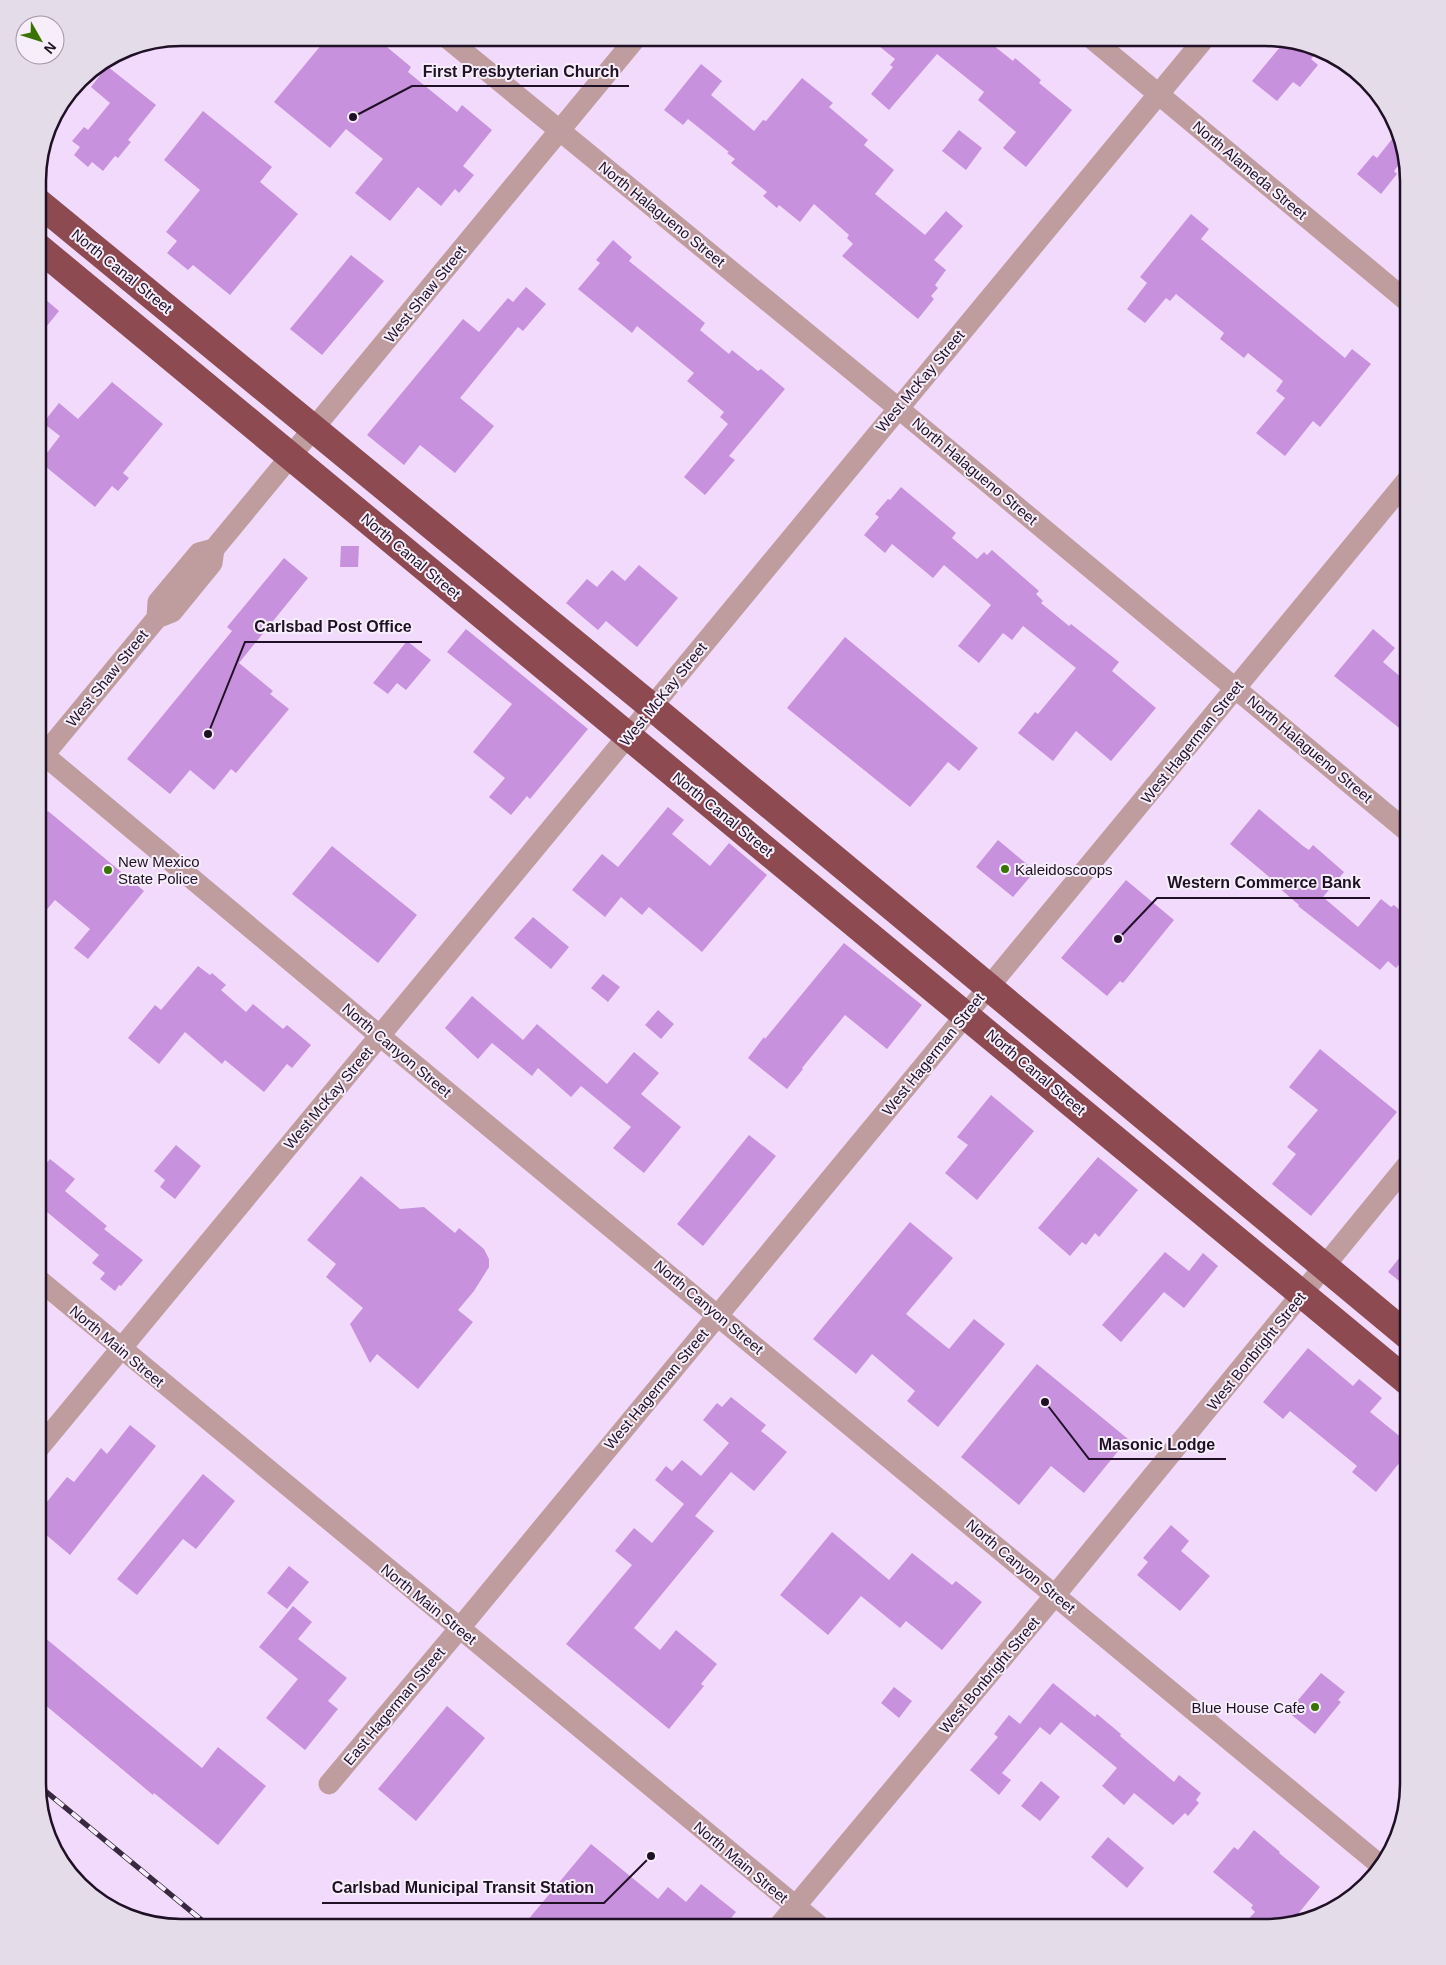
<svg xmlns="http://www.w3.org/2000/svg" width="1446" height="1965" font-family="Arial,sans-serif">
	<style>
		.building { fill: #c791de }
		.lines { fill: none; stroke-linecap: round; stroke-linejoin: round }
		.street { stroke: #bf9d9e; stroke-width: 21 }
		.highway { stroke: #8d4a50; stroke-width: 28 }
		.rail-casing { stroke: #392940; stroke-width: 5.5 }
		.rail { stroke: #f6eefa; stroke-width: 4; stroke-dasharray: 11; stroke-linecap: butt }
		.poi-dot { fill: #397303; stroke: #f6eefa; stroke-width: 2 }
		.labels { text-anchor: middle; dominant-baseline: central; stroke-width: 4; stroke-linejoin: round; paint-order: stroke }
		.street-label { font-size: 15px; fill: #1f1025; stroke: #f6eefa }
		.poi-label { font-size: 15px; fill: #1f1025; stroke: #f6eefa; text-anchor: start }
		.rim { fill: none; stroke: #1f1025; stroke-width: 2.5 }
		.leader { fill: none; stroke: #1f1025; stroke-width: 2 }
		.callout-dot { fill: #1f1025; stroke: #f6eefa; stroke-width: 2 }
		.callout-label { font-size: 16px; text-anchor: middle; font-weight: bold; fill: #1f1025; stroke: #f6eefa; stroke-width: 4; stroke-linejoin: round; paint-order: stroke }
	</style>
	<rect width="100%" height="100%" fill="#f2dafd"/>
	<path class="building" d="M 327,38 L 394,38 L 387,47 L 411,67 L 408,72 L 457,112 L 462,105 L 492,130 L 463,166 L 474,175 L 459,193 L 455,189 L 441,206 L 418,187 L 390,221 L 355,193 L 383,159 L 346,129 L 330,148 L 274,102 Z
		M 869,38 L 984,38 L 1013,61 L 1015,58 L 1041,80 L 1039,83 L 1072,110 L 1026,167 L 1003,148 L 1016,132 L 978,100 L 984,92 L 937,54 L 889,110 L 871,94 L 893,67 L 890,65 L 895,59 Z
		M 1285,41 L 1318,51 L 1311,59 L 1318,65 L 1300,87 L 1293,82 L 1277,101 L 1252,81 Z
		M 701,64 L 722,81 L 711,95 L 754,131 L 763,120 L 766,121 L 802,78 L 833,103 L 829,107 L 868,140 L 864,145 L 894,170 L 875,194 L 925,235 L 946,211 L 963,226 L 934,260 L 946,270 L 935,285 L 938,288 L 931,296 L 934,299 L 918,319 L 842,256 L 853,244 L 847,238 L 849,235 L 814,204 L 800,222 L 779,205 L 777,208 L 763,196 L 767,192 L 731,163 L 735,159 L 727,153 L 729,152 L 688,119 L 683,125 L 664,110 Z
		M 107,66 L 156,105 L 128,140 L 131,142 L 118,158 L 115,156 L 103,171 L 92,162 L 88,167 L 74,155 L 80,147 L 72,141 L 84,127 L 88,130 L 110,103 L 91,87 Z
		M 203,111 L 272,167 L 260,182 L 298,214 L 230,295 L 193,265 L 188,270 L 167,253 L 177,241 L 166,232 L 200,190 L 164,160 Z
		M 959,130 L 982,148 L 966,170 L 942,151 Z
		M 1396,134 L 1403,160 L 1394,171 L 1397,174 L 1381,194 L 1357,174 L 1373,155 L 1377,158 Z
		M 1191,214 L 1209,229 L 1201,239 L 1345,358 L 1352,349 L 1371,364 L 1320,427 L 1313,421 L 1285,456 L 1256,433 L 1285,398 L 1276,391 L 1283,381 L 1248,353 L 1244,358 L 1220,339 L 1224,333 L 1176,294 L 1170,301 L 1166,298 L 1145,323 L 1127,309 L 1147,283 L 1140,277 Z
		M 613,240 L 632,257 L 629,261 L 705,323 L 700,330 L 729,354 L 732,350 L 758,371 L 761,369 L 785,389 L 729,456 L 735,460 L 705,495 L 684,477 L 728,424 L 720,417 L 724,412 L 687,381 L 694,373 L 637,326 L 632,333 L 578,289 L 600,263 L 596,260 Z
		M 351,255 L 384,281 L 322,355 L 290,329 Z
		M 526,287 L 546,304 L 523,331 L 518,327 L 460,398 L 494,426 L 455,473 L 420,445 L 404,465 L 367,435 L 463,319 L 479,332 L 508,298 L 513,302 Z
		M 38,293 L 59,311 L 38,337 Z
		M 112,382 L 163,424 L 123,473 L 129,478 L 118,491 L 112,486 L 95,507 L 40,462 L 60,436 L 43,423 L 59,403 L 78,419 Z
		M 901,487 L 956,533 L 952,538 L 977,559 L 984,552 L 987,555 L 992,550 L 1039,591 L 1036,594 L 1043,601 L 1041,603 L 1069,626 L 1071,624 L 1119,662 L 1112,671 L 1156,708 L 1111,761 L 1076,731 L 1053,761 L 1018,733 L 1035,712 L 1038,714 L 1076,668 L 1023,626 L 1012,640 L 1003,633 L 979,663 L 958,646 L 991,605 L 944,565 L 933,578 L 892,544 L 885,553 L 864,535 L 879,517 L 875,514 L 888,499 L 890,500 Z
		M 341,546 L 359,546 L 358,567 L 340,567 Z
		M 284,558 L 308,578 L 239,663 L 273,691 L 270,694 L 289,709 L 236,773 L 231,769 L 214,790 L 190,770 L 170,794 L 127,759 L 232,631 L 227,627 Z
		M 639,565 L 678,598 L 637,647 L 606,621 L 598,630 L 566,603 L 587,579 L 597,587 L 612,570 L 625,581 Z
		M 466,629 L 588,729 L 530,799 L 527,796 L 511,815 L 489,797 L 505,778 L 473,752 L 512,704 L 447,652 Z
		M 1373,629 L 1395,648 L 1383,662 L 1408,683 L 1408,735 L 1334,676 Z
		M 845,637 L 978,748 L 959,771 L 948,762 L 910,807 L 787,708 Z
		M 407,641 L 431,660 L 406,690 L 397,683 L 388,694 L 373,683 Z
		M 668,807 L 684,820 L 672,834 L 710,866 L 729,843 L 767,875 L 702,952 L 649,907 L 642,915 L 621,897 L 605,917 L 572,890 L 602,854 L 618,867 Z
		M 1259,809 L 1303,846 L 1309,850 L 1313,845 L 1344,872 L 1323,897 L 1358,927 L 1381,899 L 1391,907 L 1394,905 L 1408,917 L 1408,939 L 1400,949 L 1407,955 L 1396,968 L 1388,961 L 1380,970 L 1298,906 L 1299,905 L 1278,887 L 1279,885 L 1230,844 Z
		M 48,811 L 144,891 L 88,959 L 74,948 L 90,929 L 55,900 L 38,920 L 38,823 Z
		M 998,840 L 1035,871 L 1013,897 L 976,867 Z
		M 332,846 L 417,915 L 378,963 L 292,894 Z
		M 1126,880 L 1174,920 L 1123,983 L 1120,981 L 1107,996 L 1061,958 Z
		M 533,917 L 569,947 L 551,969 L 514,938 Z
		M 844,943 L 922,1005 L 887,1049 L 845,1015 L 802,1068 L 803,1069 L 787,1089 L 748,1058 L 764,1037 L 765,1039 Z
		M 198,966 L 210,975 L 212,973 L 226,985 L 221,990 L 246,1012 L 253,1004 L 283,1029 L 287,1025 L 311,1045 L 292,1068 L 287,1064 L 264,1092 L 225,1060 L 222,1064 L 185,1032 L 159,1064 L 128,1038 L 155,1005 L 161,1010 Z
		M 603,974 L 620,987 L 608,1002 L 591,988 Z
		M 472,996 L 523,1040 L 537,1024 L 607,1084 L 634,1052 L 659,1073 L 641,1094 L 681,1127 L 644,1173 L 613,1148 L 631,1127 L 581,1086 L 571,1097 L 538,1068 L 532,1076 L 492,1043 L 478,1059 L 445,1028 Z
		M 658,1010 L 674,1024 L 661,1039 L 645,1025 Z
		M 1320,1049 L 1397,1112 L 1311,1216 L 1272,1184 L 1296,1154 L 1287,1147 L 1318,1110 L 1289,1087 Z
		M 991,1095 L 1034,1131 L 977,1200 L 945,1173 L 968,1145 L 957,1137 Z
		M 749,1135 L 776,1156 L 703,1246 L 677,1224 Z
		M 176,1145 L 201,1166 L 175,1199 L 160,1187 L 165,1180 L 154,1171 Z
		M 1098,1157 L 1138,1190 L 1099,1237 L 1095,1233 L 1086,1245 L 1082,1242 L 1070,1256 L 1038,1228 Z
		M 50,1159 L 75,1179 L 65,1191 L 107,1226 L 104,1229 L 143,1260 L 121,1286 L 119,1285 L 115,1291 L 100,1279 L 105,1273 L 92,1263 L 99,1255 L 47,1212 L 38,1224 L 38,1173 Z
		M 361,1176 L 400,1209 L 424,1207 L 455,1233 L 459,1228 L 484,1249 L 489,1259 L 489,1267 L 474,1291 L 458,1310 L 473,1322 L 418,1389 L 377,1354 L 370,1363 L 350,1324 L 363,1308 L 326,1277 L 336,1264 L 307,1240 Z
		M 910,1222 L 953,1258 L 906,1314 L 949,1349 L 974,1319 L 1005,1344 L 938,1427 L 907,1401 L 915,1391 L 872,1354 L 856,1374 L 813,1339 Z
		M 1408,1247 L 1408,1288 L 1388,1272 Z
		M 1165,1252 L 1189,1271 L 1203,1253 L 1218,1266 L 1184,1308 L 1164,1292 L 1121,1342 L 1102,1325 Z
		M 1308,1348 L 1353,1386 L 1359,1379 L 1382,1398 L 1370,1412 L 1408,1443 L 1408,1452 L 1376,1492 L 1352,1472 L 1357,1466 L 1290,1411 L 1283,1419 L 1263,1402 Z
		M 1037,1364 L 1128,1439 L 1084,1493 L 1051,1466 L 1019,1505 L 961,1457 Z
		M 731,1397 L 766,1425 L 761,1431 L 787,1452 L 754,1491 L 731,1472 L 695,1516 L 714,1531 L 634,1628 L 660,1650 L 676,1630 L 717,1664 L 701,1684 L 704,1686 L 669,1729 L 566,1644 L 632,1565 L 615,1551 L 634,1528 L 652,1543 L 684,1504 L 655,1480 L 666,1466 L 672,1471 L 682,1460 L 701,1476 L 729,1443 L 703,1420 L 717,1403 L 722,1407 Z
		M 130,1425 L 156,1446 L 70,1555 L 38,1528 L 38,1513 L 67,1477 L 74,1482 L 101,1448 L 107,1454 Z
		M 203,1474 L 235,1501 L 196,1549 L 183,1539 L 137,1595 L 117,1579 Z
		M 1171,1525 L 1189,1541 L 1181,1551 L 1210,1576 L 1180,1611 L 1137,1575 L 1148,1562 L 1143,1558 Z
		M 832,1532 L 889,1580 L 912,1553 L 952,1585 L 956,1581 L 982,1602 L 942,1650 L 906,1621 L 900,1628 L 861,1596 L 828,1635 L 780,1595 Z
		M 289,1566 L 309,1582 L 287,1609 L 267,1593 Z
		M 293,1606 L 312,1622 L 298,1639 L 347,1678 L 328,1701 L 338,1709 L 305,1750 L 266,1718 L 298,1679 L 259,1647 Z
		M 38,1632 L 202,1768 L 218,1747 L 266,1786 L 218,1845 L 154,1793 L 153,1795 L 38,1699 Z
		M 1321,1673 L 1345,1692 L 1338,1700 L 1341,1702 L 1315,1734 L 1288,1712 Z
		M 1053,1683 L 1095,1717 L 1097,1714 L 1121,1734 L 1120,1736 L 1174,1782 L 1179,1775 L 1201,1793 L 1196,1800 L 1199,1803 L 1188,1816 L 1185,1813 L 1173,1825 L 1134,1793 L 1124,1805 L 1102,1786 L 1117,1768 L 1061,1722 L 1050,1735 L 1040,1727 L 1002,1773 L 1011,1780 L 999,1795 L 970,1770 L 998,1737 L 994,1734 L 1009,1715 L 1020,1724 Z
		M 894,1687 L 912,1701 L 899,1718 L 881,1703 Z
		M 447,1706 L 485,1738 L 416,1821 L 378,1789 Z
		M 1041,1781 L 1060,1797 L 1040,1821 L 1021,1806 Z
		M 1254,1830 L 1280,1852 L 1279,1853 L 1320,1887 L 1293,1920 L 1265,1928 L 1241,1927 L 1255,1912 L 1251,1908 L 1253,1905 L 1213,1872 L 1234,1847 L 1238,1850 Z
		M 1108,1837 L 1144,1868 L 1127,1888 L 1091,1857 Z
		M 591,1844 L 658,1899 L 668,1887 L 686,1902 L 701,1884 L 736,1912 L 724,1927 L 522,1927 Z"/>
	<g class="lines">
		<path class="street" d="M 447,38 L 898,408 L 1408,832
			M 1091,38 L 1408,302
			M 157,618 L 158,602 L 199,553 L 214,549
			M 38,750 L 380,1036 L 1380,1865
			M 38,762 L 157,618 L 172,612 L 212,563 L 214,549 L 636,38
			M 38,1279 L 821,1927
			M 38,1449 L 1205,38
			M 329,1784 L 459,1629 L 1408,479
			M 778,1927 L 1056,1594 L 1408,1164"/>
		<path class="highway" d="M 38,202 L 652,707 L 1408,1336
			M 38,247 L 1408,1382"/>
		<g class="rail-casing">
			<path id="rail" d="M 38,1785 L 210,1927"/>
		</g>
		<use href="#rail" class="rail"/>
	</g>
	<g class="poi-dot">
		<circle cx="1005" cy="869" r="5"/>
		<circle cx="108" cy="870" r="5"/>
		<circle cx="1315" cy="1707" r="5"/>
	</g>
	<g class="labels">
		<g class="street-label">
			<text transform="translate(1250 170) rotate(40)">North Alameda Street</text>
			<text transform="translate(662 214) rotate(39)">North Halagueno Street</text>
			<text transform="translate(122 271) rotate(39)">North Canal Street</text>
			<text transform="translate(425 294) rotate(-51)">West Shaw Street</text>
			<text transform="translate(920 381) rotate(-50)">West McKay Street</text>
			<text transform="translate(975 471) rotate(40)">North Halagueno Street</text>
			<text transform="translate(411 556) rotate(40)">North Canal Street</text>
			<text transform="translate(107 678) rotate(-51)">West Shaw Street</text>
			<text transform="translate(663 694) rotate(-51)">West McKay Street</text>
			<text transform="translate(1192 742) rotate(-51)">West Hagerman Street</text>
			<text transform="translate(1310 749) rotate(40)">North Halagueno Street</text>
			<text transform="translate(723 814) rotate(39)">North Canal Street</text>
			<text transform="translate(397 1050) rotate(40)">North Canyon Street</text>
			<text transform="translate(933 1054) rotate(-51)">West Hagerman Street</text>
			<text transform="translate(1036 1072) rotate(40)">North Canal Street</text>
			<text transform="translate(328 1098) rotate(-50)">West McKay Street</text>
			<text transform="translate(709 1307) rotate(40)">North Canyon Street</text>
			<text transform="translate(117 1346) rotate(40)">North Main Street</text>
			<text transform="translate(1256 1351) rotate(-51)">West Bonbright Street</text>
			<text transform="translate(656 1389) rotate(-50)">West Hagerman Street</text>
			<text transform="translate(1021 1566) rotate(40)">North Canyon Street</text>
			<text transform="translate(429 1604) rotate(39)">North Main Street</text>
			<text transform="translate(989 1675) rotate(-50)">West Bonbright Street</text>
			<text transform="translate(394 1706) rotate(-50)">East Hagerman Street</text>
			<text transform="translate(741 1862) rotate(40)">North Main Street</text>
		</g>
		<g class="poi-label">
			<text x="118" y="861">New Mexico<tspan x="118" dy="17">State Police</tspan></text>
			<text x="1015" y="869">Kaleidoscoops</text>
			<text x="1305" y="1707" text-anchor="end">Blue House Cafe</text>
		</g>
	</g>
	<path d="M0 0H1446V1965H0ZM181 46H1265A135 135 0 0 1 1400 181V1784A135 135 0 0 1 1265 1919H181A135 135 0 0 1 46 1784V181A135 135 0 0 1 181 46Z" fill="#e5dce9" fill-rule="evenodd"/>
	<path class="rim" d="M181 46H1265A135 135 0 0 1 1400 181V1784A135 135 0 0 1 1265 1919H181A135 135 0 0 1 46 1784V181A135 135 0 0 1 181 46Z"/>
	<path class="leader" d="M353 117L412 86H629M208 734L245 642H422M1118 939L1157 898H1370M1045 1402L1089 1459H1226M651 1856L604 1903H322"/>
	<g class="callout-dot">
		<circle cx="353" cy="117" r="5"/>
		<circle cx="208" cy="734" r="5"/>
		<circle cx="1118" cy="939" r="5"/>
		<circle cx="1045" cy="1402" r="5"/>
		<circle cx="651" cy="1856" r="5"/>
	</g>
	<g class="callout-label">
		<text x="521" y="77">First Presbyterian Church</text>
		<text x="333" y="632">Carlsbad Post Office</text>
		<text x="1264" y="888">Western Commerce Bank</text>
		<text x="1157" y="1450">Masonic Lodge</text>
		<text x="463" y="1893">Carlsbad Municipal Transit Station</text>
	</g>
	<g transform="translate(40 40) rotate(129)"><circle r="24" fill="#f6eefa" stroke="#a095a5"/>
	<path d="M0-4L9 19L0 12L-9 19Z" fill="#397303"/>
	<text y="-8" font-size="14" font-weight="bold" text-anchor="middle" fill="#1f1025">N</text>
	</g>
</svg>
